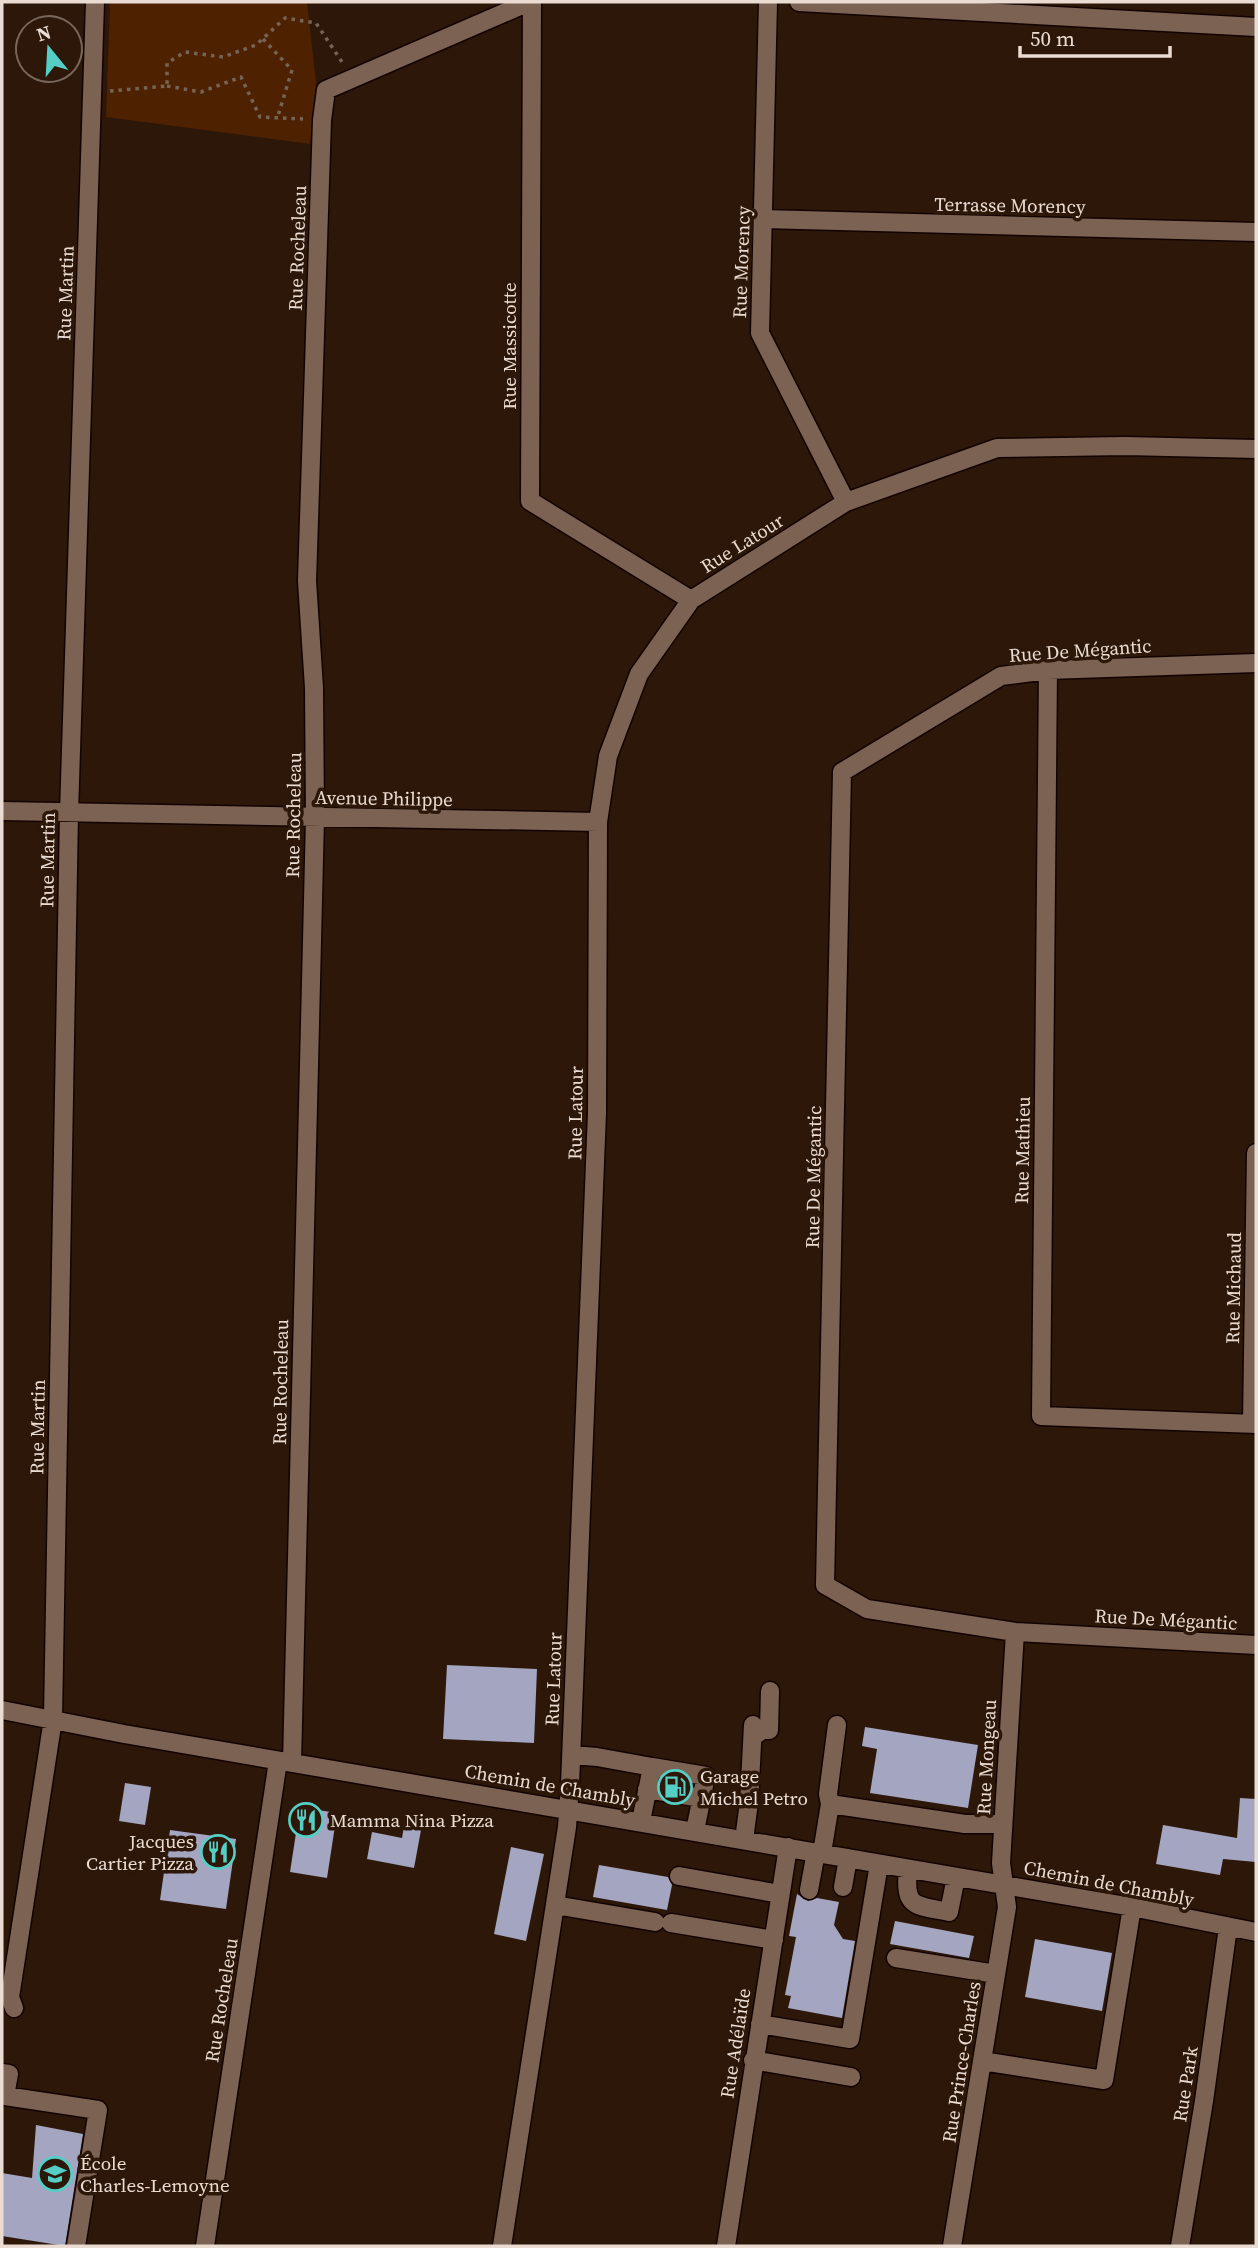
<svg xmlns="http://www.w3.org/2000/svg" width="1258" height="2248" font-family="'Source Serif 4',serif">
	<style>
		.green { fill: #4e2200 }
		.building { fill: #a3a5c1 }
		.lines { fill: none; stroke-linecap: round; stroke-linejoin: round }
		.minor-casing { stroke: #130300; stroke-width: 21 }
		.path { stroke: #766357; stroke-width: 3.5; stroke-dasharray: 3.5 5; stroke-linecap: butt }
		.minor { stroke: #7b6252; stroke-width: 18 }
		.labels { text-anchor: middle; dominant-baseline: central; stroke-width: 7; stroke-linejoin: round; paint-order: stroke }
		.street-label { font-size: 19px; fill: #ebdcd3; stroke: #2c1709 }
		.poi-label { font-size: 19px; fill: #ebdcd3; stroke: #2c1709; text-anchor: start }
	</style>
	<rect width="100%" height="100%" fill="#2c1709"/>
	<path class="green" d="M 110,2 L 307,2 L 316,83 L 310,144 L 106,117 Z"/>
	<path class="building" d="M 447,1665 L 537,1669 L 534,1743 L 443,1739 Z
		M 865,1727 L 978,1745 L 968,1808 L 870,1793 L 877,1749 L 862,1746 Z
		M 125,1783 L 151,1787 L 145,1825 L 119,1821 Z
		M 1240,1798 L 1256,1799 L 1256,1862 L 1223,1859 L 1220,1875 L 1156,1864 L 1163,1825 L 1237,1838 Z
		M 300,1807 L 337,1813 L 327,1878 L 290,1872 Z
		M 404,1826 L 421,1830 L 414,1868 L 367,1859 L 372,1832 L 402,1838 Z
		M 170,1830 L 236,1839 L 226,1909 L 160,1900 Z
		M 511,1847 L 544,1854 L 526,1941 L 494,1934 Z
		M 599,1865 L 668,1877 L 672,1885 L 667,1910 L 593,1897 Z
		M 797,1894 L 808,1901 L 817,1898 L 839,1902 L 834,1925 L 843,1939 L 855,1941 L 842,2018 L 788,2008 L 791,1996 L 785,1995 L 796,1937 L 789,1936 Z
		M 895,1921 L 974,1936 L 969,1958 L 890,1944 Z
		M 1035,1939 L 1112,1953 L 1102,2011 L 1025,1997 Z
		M 36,2125 L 83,2134 L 65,2246 L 2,2236 L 2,2173 L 32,2178 Z"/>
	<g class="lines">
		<g class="minor-casing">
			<path id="minor" d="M 532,2 L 530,501 L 691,600
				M 768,2 L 760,333 L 846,502
				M 799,2 L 1256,27
				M 763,219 L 1256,232
				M 1256,663 L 1048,670 L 1001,676 L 842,772 L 825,1585 L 867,1609 L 1015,1632 L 1256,1645
				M 1048,670 L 1041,1416 L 1256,1424
				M 2,811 L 598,822
				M 1252,1423 L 1256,1153
				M 2,1710 L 124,1734 L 1132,1907 L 1256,1932
				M 753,1737 L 762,1730 L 769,1730 L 770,1691
				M 572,1755 L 597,1757 L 652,1767
				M 292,1763 L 315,818 L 314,688 L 307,581 L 322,120 L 326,90 L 529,2
				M 647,1789 L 701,1798
				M 830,1804 L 828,1794 L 837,1725
				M 641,1821 L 652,1767 L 706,1776 L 695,1831
				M 744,1840 L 749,1802 L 753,1725
				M 822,1853 L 830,1804 L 965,1824 L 1003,1824
				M 908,1869 C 904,1908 914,1905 949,1912 L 956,1877
				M 679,1876 L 780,1894
				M 843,1887 L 848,1858
				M 809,1890 L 816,1852
				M 555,1905 L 655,1922
				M 671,1923 L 774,1940
				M 896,1958 L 996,1974
				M 14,2008 L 10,1997 L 53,1719 L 69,813 L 95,2
				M 760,2024 L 850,2039 L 879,1864
				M 753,2060 L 851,2077
				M 982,2061 L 1104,2080 L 1132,1907
				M 2,2073 L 9,2074 L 5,2096 L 98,2110 L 76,2246
				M 205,2246 L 278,1761
				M 502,2246 L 567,1827 L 570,1785 L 597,1113 L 598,822 L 608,756 L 639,674 L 691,600 L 846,502 L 997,448 L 1125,446 L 1256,449
				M 726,2246 L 788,1847
				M 952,2246 L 1007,1907 L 1001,1863 L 1015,1632
				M 1180,2246 L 1204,2101 L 1228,1927"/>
		</g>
		<path class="path" d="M 263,39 L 292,70 L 277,119
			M 167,86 L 201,92 L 241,77 L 260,117 L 303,119
			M 110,91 L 167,86 L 167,63 L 185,52 L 223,57 L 256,45 L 285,18 L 316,23 L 342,62"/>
		<use href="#minor" class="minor"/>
	</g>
	<defs>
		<g id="fuel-ring" transform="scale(1.75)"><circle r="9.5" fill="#2c1709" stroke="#55cec5" stroke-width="1.5"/><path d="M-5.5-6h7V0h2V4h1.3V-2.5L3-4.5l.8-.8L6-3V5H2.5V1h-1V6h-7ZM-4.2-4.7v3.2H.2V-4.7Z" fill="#55cec5"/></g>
		<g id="restaurant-ring" transform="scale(1.75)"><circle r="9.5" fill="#2c1709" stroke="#55cec5" stroke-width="1.5"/><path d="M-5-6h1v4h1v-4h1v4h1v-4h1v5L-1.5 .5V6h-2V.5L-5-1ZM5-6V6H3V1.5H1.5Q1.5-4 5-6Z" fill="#55cec5"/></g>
		<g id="school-ring" transform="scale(1.75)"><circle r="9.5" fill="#2c1709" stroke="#55cec5" stroke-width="1.5"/><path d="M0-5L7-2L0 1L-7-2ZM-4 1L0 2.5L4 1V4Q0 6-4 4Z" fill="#55cec5"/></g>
	</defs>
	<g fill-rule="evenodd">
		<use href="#fuel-ring" x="675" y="1787"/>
		<use href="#restaurant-ring" x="306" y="1820"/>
		<use href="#restaurant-ring" x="218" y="1852"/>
		<use href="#school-ring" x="55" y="2174"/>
	</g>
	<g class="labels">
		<g class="street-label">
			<text transform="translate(1010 205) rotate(1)">Terrasse Morency</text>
			<text transform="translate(297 248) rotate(-88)">Rue Rocheleau</text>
			<text transform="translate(741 262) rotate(-88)">Rue Morency</text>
			<text transform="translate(65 293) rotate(-88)">Rue Martin</text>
			<text transform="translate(509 346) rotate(-90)">Rue Massicotte</text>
			<text transform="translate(742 543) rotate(-32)">Rue Latour</text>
			<text transform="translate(1080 650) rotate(-4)">Rue De Mégantic</text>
			<text transform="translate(384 798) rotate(1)">Avenue Philippe</text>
			<text transform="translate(293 815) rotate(-89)">Rue Rocheleau</text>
			<text transform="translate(47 860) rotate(-89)">Rue Martin</text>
			<text transform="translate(575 1113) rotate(-89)">Rue Latour</text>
			<text transform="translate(1022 1150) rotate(-89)">Rue Mathieu</text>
			<text transform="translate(813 1177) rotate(-89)">Rue De Mégantic</text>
			<text transform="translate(1233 1288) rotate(-89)">Rue Michaud</text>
			<text transform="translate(280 1382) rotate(-89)">Rue Rocheleau</text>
			<text transform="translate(37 1427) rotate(-89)">Rue Martin</text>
			<text transform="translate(1166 1619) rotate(3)">Rue De Mégantic</text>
			<text transform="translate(553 1679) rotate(-88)">Rue Latour</text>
			<text transform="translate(986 1757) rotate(-87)">Rue Mongeau</text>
			<text transform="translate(550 1785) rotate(10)">Chemin de Chambly</text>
			<text transform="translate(1109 1883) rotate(11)">Chemin de Chambly</text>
			<text transform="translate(221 2000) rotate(-81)">Rue Rocheleau</text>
			<text transform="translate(735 2043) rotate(-81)">Rue Adélaïde</text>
			<text transform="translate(961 2062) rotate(-81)">Rue Prince-Charles</text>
			<text transform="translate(1185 2084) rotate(-81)">Rue Park</text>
		</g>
		<g class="poi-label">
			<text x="700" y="1776">Garage<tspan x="700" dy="22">Michel Petro</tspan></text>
			<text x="330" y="1820">Mamma Nina Pizza</text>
			<text x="194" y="1841" text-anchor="end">Jacques<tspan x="194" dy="22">Cartier Pizza</tspan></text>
			<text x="80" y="2163">École<tspan x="80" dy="22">Charles-Lemoyne</tspan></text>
		</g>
	</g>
	<rect width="1258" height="2248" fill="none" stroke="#ebdcd3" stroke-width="7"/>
	<g transform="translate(49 49) rotate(342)"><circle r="33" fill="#2c1709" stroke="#78665a" stroke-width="2"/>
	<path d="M0-5L12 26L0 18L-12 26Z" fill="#55cec5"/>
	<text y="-10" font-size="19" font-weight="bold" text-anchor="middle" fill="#ebdcd3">N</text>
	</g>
	<path d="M1020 46v10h150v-10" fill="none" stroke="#ebdcd3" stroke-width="3.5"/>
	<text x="1030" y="46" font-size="21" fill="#ebdcd3" stroke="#2c1709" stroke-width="5" paint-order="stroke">50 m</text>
</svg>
